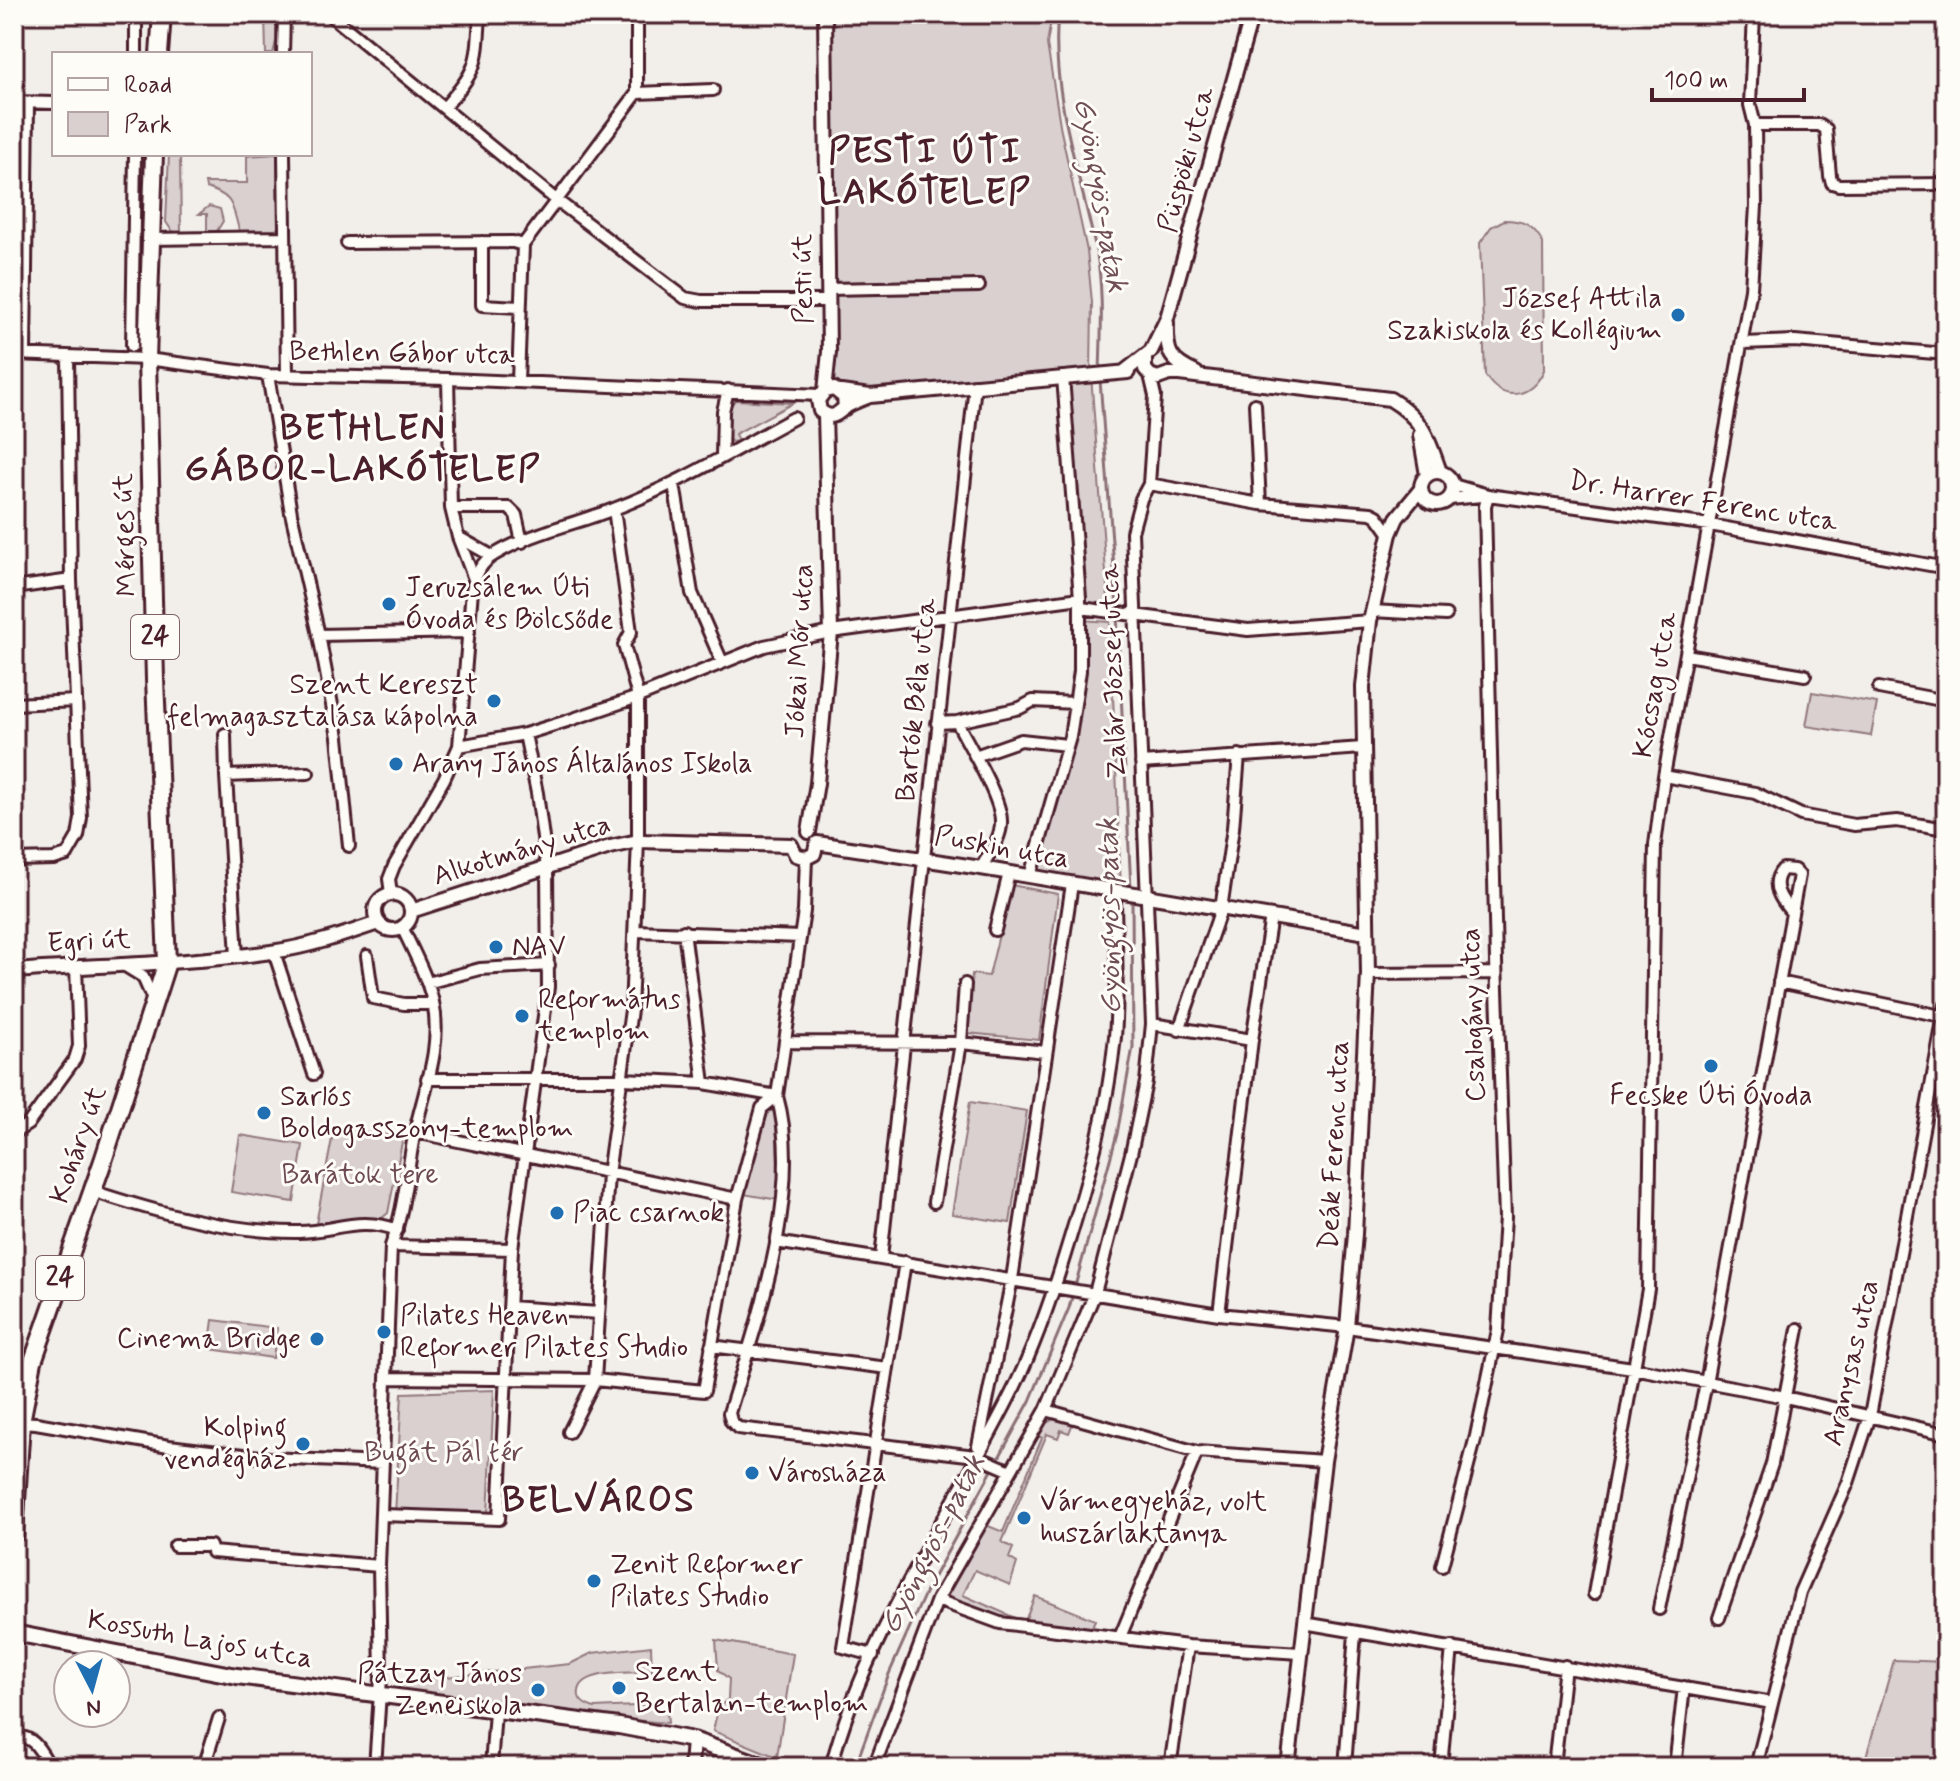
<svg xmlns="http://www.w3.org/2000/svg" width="1960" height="1781" font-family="Mynerve,sans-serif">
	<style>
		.green { fill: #d9d0cf; stroke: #92787d; stroke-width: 2 }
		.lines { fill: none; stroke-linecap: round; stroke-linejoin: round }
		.stream { stroke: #8b6f75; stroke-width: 3 }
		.minor-casing { stroke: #4a1f2b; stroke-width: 16 }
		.tertiary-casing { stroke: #4a1f2b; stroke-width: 18 }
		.secondary-casing { stroke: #4a1f2b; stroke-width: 20 }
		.primary-casing { stroke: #4a1f2b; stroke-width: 22 }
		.minor { stroke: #fdfcf7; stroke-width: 10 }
		.tertiary { stroke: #fdfcf7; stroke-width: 12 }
		.secondary { stroke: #fdfcf7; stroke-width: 14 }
		.primary { stroke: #fdfcf7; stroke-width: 16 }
		.poi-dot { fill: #1f6fb2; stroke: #fdfcf7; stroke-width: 3 }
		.labels { text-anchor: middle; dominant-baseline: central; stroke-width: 6; stroke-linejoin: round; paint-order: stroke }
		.shield { fill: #fdfcf7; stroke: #806168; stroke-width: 2 }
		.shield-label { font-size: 26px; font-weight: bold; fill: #4a1f2b }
		.street-label { font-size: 28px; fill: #4a1f2b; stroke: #fdfcf7 }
		.poi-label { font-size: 28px; fill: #4a1f2b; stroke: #fdfcf7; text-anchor: start }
		.park-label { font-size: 28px; fill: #6e4b54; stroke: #fdfcf7 }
		.water-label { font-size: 30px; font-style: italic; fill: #704e56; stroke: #fdfcf7 }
		.district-label { font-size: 36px; font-weight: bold; letter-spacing: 2px; fill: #4a1f2b; stroke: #fdfcf7 }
	</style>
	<rect width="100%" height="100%" fill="#f2efeb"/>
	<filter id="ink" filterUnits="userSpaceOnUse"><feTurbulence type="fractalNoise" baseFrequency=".0125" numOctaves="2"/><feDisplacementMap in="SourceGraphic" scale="16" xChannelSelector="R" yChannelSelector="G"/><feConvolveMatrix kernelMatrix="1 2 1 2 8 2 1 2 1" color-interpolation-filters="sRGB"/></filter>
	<g filter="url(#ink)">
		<path class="green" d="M 265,14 L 276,14 L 276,41 L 273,54 L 266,54 Z
			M 825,14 L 1052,14 L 1047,44 L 1061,131 L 1087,251 L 1092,302 L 1091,375 L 1109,612 L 1080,603 L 1063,377 L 883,394 L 834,389 L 830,360 Z
			M 14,105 L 25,106 L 23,239 L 14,239 Z
			M 169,154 L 180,154 L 181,234 L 172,231 L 166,222 Z
			M 277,154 L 278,227 L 275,232 C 264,235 249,237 239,230 C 232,205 234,196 206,188 L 205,183 L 247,183 L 247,156 Z
			M 209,206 L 220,209 L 223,221 L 217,231 L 207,234 L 207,214 L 199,214 Z
			M 1504,220 C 1523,220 1534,225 1543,243 L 1544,370 C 1531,399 1502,403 1485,375 L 1480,243 L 1491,227 Z
			M 735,400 L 793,403 L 735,434 L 738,441 L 732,442 L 728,439 L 728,410 Z
			M 1081,620 L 1110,622 L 1121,890 L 1034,874 L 1069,749 Z
			M 1812,692 L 1877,703 L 1871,736 L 1806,726 Z
			M 1011,885 L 1058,894 L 1039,1040 L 967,1033 L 972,974 L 989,976 Z
			M 970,1102 L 1027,1111 L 1010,1223 L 952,1214 Z
			M 767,1110 L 776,1112 L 779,1200 L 743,1194 Z
			M 334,1128 L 403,1137 L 388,1213 L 381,1219 L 316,1224 Z
			M 240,1135 L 303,1145 L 294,1202 L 231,1192 Z
			M 213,1320 L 277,1328 L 273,1358 L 209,1349 Z
			M 494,1390 L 488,1515 L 395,1514 L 402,1393 Z
			M 1054,1419 L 1073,1423 L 1069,1433 L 1061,1430 L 1058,1438 L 1047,1434 L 1002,1542 L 1013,1548 L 1009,1558 L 1017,1563 L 1010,1585 L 975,1570 L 963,1595 L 1013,1617 L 1009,1624 L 937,1600 L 981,1523 L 1003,1532 L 1042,1438 L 1035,1434 L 1042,1425 Z
			M 1035,1596 L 1095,1620 L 1089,1633 L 1023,1626 Z
			M 716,1640 L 793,1654 L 777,1757 L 713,1731 L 718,1708 L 728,1699 L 729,1679 L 718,1670 Z
			M 651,1646 L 652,1672 C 634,1673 582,1669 579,1691 C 577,1701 587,1706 595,1708 L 654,1705 L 655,1710 L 667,1710 L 668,1723 L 559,1714 L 399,1692 L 399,1682 L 570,1664 L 592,1653 Z
			M 1894,1660 L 1946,1662 L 1946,1767 L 1863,1767 Z"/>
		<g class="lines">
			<path class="stream" d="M 1058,14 C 1050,93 1080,173 1096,250 C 1104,289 1101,332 1100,373
				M 1100,380 L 1117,608
				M 1117,615 L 1131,888
				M 855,1767 L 889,1674 L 926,1591 L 1030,1401 L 1069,1308 L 1117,1134 L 1133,1047 L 1132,899"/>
			<g class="minor-casing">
				<path id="minor" d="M 136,14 L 136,54
					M 329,14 L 555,199 L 685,298 L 701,301 L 829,301
					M 283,54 L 284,14
					M 637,93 L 713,90
					M 14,102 L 54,103
					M 444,108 C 478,68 477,66 480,14
					M 1755,125 L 1819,125 L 1826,129 L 1830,176 L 1832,183 L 1839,185 L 1946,184
					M 284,154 L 287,375
					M 150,239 L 285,237
					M 482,242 L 482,305 L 520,307
					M 347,243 L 513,242 L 523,245
					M 828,289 L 979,286
					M 1743,343 L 1795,341 L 1946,354
					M 132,346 L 135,154
					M 14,354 L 147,359 L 268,375 L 448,379 L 820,395
					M 25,354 L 28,103
					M 268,375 L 291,513 L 319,635 L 338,737 L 349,846
					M 448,379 L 451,508 L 458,537 L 474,579
					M 518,381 L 523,245 L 637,93 L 637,14
					M 1255,404 L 1260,504
					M 722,456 L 723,411 L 728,390
					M 674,484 L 692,593 L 722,662
					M 1149,484 L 1260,504 L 1371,513 L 1377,516 L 1390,534
					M 1453,485 L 1488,495 L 1710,525 L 1946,568
					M 1449,499 L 1482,496
					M 451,508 L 509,508 L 516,515 L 522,542
					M 458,537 L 492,556
					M 14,588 L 71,580
					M 1081,608 L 1248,630 L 1370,621
					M 1372,611 L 1446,615
					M 319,635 L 469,632
					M 1686,655 L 1805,675
					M 1879,688 L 1946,701
					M 14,704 L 76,701
					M 957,722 L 1020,708 L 1033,701 L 1075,703
					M 937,723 L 957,722 C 968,744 1001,798 1001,821 C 1002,837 989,854 981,868
					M 225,734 L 226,776
					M 459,746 L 525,734 L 567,721 L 638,697 L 764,646 L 831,632 L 1080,598
					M 975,756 L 1021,740 L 1067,745
					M 1141,763 L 1363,748
					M 1664,776 L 1755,793 L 1801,815 L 1854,825 L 1897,821 L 1946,829
					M 806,858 L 804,911 L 777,1096 C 804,1191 757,1321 729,1413 L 731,1421 L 738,1428 L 976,1456 L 1011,1471
					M 14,860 L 54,859 L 67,855 L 78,836 L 81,818 L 71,580 L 68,357
					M 1030,876 L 1070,737 L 1080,671 L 1080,598 L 1063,377
					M 391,893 L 389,879 L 394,866 L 444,779 L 459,746 L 472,590 C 475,576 481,562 494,555 C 530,533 575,524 614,509 C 677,485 734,450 794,418
					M 995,930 L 1009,873
					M 636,931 L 800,937
					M 684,931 L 704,1083
					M 274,952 L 314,1074
					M 237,956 L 226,776 L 308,773
					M 367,956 L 373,998 L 404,1004 L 433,1004
					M 122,964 L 143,977 L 154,1002
					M 1368,974 L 1496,973
					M 1779,982 L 1946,1017
					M 427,983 L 480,969 L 549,965
					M 1152,1024 L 1252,1040
					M 1179,1030 L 1221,909 L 1233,828 L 1239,755
					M 786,1042 L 961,1043 L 1046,1052
					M 427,1079 L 623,1079 L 704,1083 L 777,1096
					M 415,1132 L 737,1199
					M 14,1133 L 28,1124 L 75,1059 L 79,1046 L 76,967
					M 92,1191 C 156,1212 232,1233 299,1232 C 335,1231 361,1216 397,1230
					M 934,1202 L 961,1043 L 965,984
					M 776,1242 L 1219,1314 L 1347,1327 L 1633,1368 L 1785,1397 L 1946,1434
					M 391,1246 L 512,1249
					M 881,1258 L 975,385
					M 509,1307 L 599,1313
					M 1219,1314 L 1252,1040 L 1271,916
					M 711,1346 L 888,1368
					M 386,1378 L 595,1380 L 704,1391 L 737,1199 L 762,1108 L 777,1096
					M 1046,1410 L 1197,1452 L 1324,1461
					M 16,1422 L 36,1423 L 169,1446 L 269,1458 L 383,1463
					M 569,1432 L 595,1380 L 608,1174 L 631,1010 L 638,841 L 638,697 L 624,645 L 631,632 L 614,509
					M 978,1446 L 1012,1279 L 1072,884
					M 383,1515 L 499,1519 L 512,1249 L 548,987 L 547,868 L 537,793 L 525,734
					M 175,1546 L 210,1546 L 212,1552 L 379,1566
					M 1442,1566 L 1476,1436 L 1498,1330 L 1505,1217 L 1496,961 L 1485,506 L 1488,495
					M 1594,1594 L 1648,1289 L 1655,845 L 1664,776 L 1751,289 L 1756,206 L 1755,125 L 1750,105 L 1754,14
					M 937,1600 L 1000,1623 L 1188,1646 L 1300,1653
					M 1659,1609 L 1706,1383 L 1799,875 L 1794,870 L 1783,869 C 1769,884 1781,900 1792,913
					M 1719,1618 L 1772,1464 L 1798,1329
					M 1304,1623 L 1772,1703
					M 1120,1637 L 1197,1452
					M 873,1655 L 843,1647 L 905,1262
					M 14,1737 C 34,1734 41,1752 50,1767
					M 204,1767 L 219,1718
					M 375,1767 L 381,1678 L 379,1566 L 391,1246 C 404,1211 407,1172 414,1136 C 423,1092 443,1048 433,1002 C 427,976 413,951 402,927
					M 491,1767 L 495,1711
					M 831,1767 C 866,1631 954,1511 1015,1386 C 1038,1339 1055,1288 1070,1238 C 1090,1173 1108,1106 1115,1037 C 1119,989 1115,940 1115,892
					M 874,1767 L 937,1600 L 1046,1410 L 1095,1293 L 1131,1154 L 1146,1082 L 1152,1024 L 1132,532 L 1141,499 L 1149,484 L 1155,396 L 1150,375
					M 1170,1767 L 1188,1646
					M 1345,1767 L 1355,1633
					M 1441,1767 L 1452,1647
					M 1554,1767 L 1565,1666
					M 1675,1767 L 1684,1687
					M 1756,1767 L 1800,1592 L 1848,1483 L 1870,1416 L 1946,1005"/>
			</g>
			<g class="tertiary-casing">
				<path id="tertiary" d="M 1167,323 C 1166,352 1169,361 1196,373
					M 1145,357 L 1145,369 L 1150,375 L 1158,378 L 1169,374 L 1179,374 L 1390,399 C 1423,419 1428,437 1440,472
					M 1124,372 L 1151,351 L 1167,318 L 1252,14
					M 825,391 L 829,352 L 825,14
					M 841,392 L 870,396 L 1128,372
					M 845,408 L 844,397 L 834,389 L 825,391 L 818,400 L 820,411 C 832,419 835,416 844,408 C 851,403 862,399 870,396
					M 1420,435 L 1427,475
					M1421 488a16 16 0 1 1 32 0a16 16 0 1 1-32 0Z
					M 809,832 L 817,783 L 831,632 L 825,415
					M 817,843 L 981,868 L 1367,933
					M 791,845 L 796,855 L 806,858 L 814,854 L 817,843
					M375 912a18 18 0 1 1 36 0a18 18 0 1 1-36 0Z
					M 411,911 L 610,847 L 638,841 L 791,845
					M 14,971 C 100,965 187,964 271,952 C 308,947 343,935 378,923
					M 691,1767 L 693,1740
					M 1288,1767 L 1324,1461 L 1347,1327 L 1355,1234 L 1368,974 L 1363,687 L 1370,621 L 1390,534 L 1397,518 L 1420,490"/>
			</g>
			<g class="secondary-casing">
				<path id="secondary" d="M 14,1633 L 237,1676 L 619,1726 L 693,1740 L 767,1767"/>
			</g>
			<g class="primary-casing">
				<path id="primary" d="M 159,54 L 162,14
					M 14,1534 L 21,1422 L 33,1361 L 103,1161 L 167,962 L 155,679 L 147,359 L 154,154"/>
			</g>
			<use href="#minor" class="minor"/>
			<use href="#tertiary" class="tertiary"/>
			<use href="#secondary" class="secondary"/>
			<use href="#primary" class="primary"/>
		</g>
	</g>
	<g class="poi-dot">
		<circle cx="1678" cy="315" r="8"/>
		<circle cx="389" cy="604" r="8"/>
		<circle cx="494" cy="701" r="8"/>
		<circle cx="396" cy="764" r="8"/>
		<circle cx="496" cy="947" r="8"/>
		<circle cx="522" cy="1016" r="8"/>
		<circle cx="1711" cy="1066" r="8"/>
		<circle cx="264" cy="1113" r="8"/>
		<circle cx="557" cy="1213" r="8"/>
		<circle cx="384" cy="1332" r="8"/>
		<circle cx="317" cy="1339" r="8"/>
		<circle cx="303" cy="1444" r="8"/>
		<circle cx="752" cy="1473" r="8"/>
		<circle cx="1024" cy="1518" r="8"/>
		<circle cx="594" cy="1581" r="8"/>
		<circle cx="619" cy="1688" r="8"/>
		<circle cx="538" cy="1690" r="8"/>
	</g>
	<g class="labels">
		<g class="shield">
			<rect x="131" y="615" width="48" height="44" rx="6"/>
			<rect x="36" y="1256" width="48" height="44" rx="6"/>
		</g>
		<g class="shield-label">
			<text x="155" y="637">24</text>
			<text x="60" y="1278">24</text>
		</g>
		<g class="street-label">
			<text transform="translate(1187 160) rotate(-75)">Püspöki utca</text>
			<text transform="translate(804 279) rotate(-91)">Pesti út</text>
			<text transform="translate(402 354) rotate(1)">Bethlen Gábor utca</text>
			<text transform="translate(1703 502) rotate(9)">Dr. Harrer Ferenc utca</text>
			<text transform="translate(126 535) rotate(-92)">Mérges út</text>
			<text transform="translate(800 651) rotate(-87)">Jókai Mór utca</text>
			<text transform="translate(1114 671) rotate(-92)">Zalár József utca</text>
			<text transform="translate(1656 685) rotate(-80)">Kócsag utca</text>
			<text transform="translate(917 700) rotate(-84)">Bartók Béla utca</text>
			<text transform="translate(1002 848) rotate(10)">Puskin utca</text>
			<text transform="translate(522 851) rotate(-17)">Alkotmány utca</text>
			<text transform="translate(89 942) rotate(-3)">Egri út</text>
			<text transform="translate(1474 1015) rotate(-92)">Csalogány utca</text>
			<text transform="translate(79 1145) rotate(-71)">Koháry út</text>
			<text transform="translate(1335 1145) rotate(-87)">Deák Ferenc utca</text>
			<text transform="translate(1852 1363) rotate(-77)">Aranysas utca</text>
			<text transform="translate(200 1640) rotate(10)">Kossuth Lajos utca</text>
		</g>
		<g class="poi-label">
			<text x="1662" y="299" text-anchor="end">József Attila<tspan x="1662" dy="32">Szakiskola és Kollégium</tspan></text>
			<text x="405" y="588">Jeruzsálem Úti<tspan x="405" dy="32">Óvoda és Bölcsőde</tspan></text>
			<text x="478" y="685" text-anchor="end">Szent Kereszt<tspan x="478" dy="32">felmagasztalása kápolna</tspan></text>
			<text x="412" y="764">Arany János Általános Iskola</text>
			<text x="512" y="947">NAV</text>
			<text x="538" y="1000">Református<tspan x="538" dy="32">templom</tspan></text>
			<text x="1711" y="1096" text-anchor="middle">Fecske Úti Óvoda</text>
			<text x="280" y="1097">Sarlós<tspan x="280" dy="32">Boldogasszony-templom</tspan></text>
			<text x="573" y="1213">Piac csarnok</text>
			<text x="400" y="1316">Pilates Heaven<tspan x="400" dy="32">Reformer Pilates Studio</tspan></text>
			<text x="301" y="1339" text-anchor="end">Cinema Bridge</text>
			<text x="287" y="1428" text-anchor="end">Kolping<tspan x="287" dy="32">vendégház</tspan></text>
			<text x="768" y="1473">Városháza</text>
			<text x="1040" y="1502">Vármegyeház, volt<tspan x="1040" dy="32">huszárlaktanya</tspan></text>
			<text x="610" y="1565">Zenit Reformer<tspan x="610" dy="32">Pilates Studio</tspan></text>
			<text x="635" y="1672">Szent<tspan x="635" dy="32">Bertalan-templom</tspan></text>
			<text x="522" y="1674" text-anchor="end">Pátzay János<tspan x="522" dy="32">Zeneiskola</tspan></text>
		</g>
		<g class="park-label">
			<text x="360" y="1175">Barátok tere</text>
			<text x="444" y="1453">Bugát Pál tér</text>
		</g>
		<g class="water-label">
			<text transform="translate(1100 195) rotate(80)">Gyöngyös-patak</text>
			<text transform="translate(1110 916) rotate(-91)">Gyöngyös-patak</text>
			<text transform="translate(933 1544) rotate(-63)">Gyöngyös-patak</text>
		</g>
		<g class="district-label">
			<text x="925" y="152">PESTI ÚTI<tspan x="925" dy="41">LAKÓTELEP</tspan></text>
			<text x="363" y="429">BETHLEN<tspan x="363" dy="41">GÁBOR-LAKÓTELEP</tspan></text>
			<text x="599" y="1501">BELVÁROS</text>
		</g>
	</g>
	<rect width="1960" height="1781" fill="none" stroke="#fdfcf7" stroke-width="48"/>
	<rect x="24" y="24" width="1912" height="1733" fill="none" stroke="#4a1f2b" stroke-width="3" filter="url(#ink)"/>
	<rect x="52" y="52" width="260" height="104" fill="#fdfcf7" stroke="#b5a4a5" stroke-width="2"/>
	<rect x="68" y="78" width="40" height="12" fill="#fdfcf7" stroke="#b5a4a5" stroke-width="2"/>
	<text x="124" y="92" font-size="24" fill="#4a1f2b">Road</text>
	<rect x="68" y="112" width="40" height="24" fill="#d9d0cf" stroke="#b5a4a5" stroke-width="2"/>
	<text x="124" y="132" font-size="24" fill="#4a1f2b">Park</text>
	<g transform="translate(92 1689) rotate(174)"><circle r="38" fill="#fdfcf7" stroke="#b5a4a5" stroke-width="2"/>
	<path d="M0-6L14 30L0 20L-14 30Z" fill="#1f6fb2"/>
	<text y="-12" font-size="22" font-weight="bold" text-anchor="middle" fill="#4a1f2b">N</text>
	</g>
	<path d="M1652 88v12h152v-12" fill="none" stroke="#4a1f2b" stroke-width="4"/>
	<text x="1664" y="88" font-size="24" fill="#4a1f2b" stroke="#fdfcf7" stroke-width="6" paint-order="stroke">100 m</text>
</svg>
